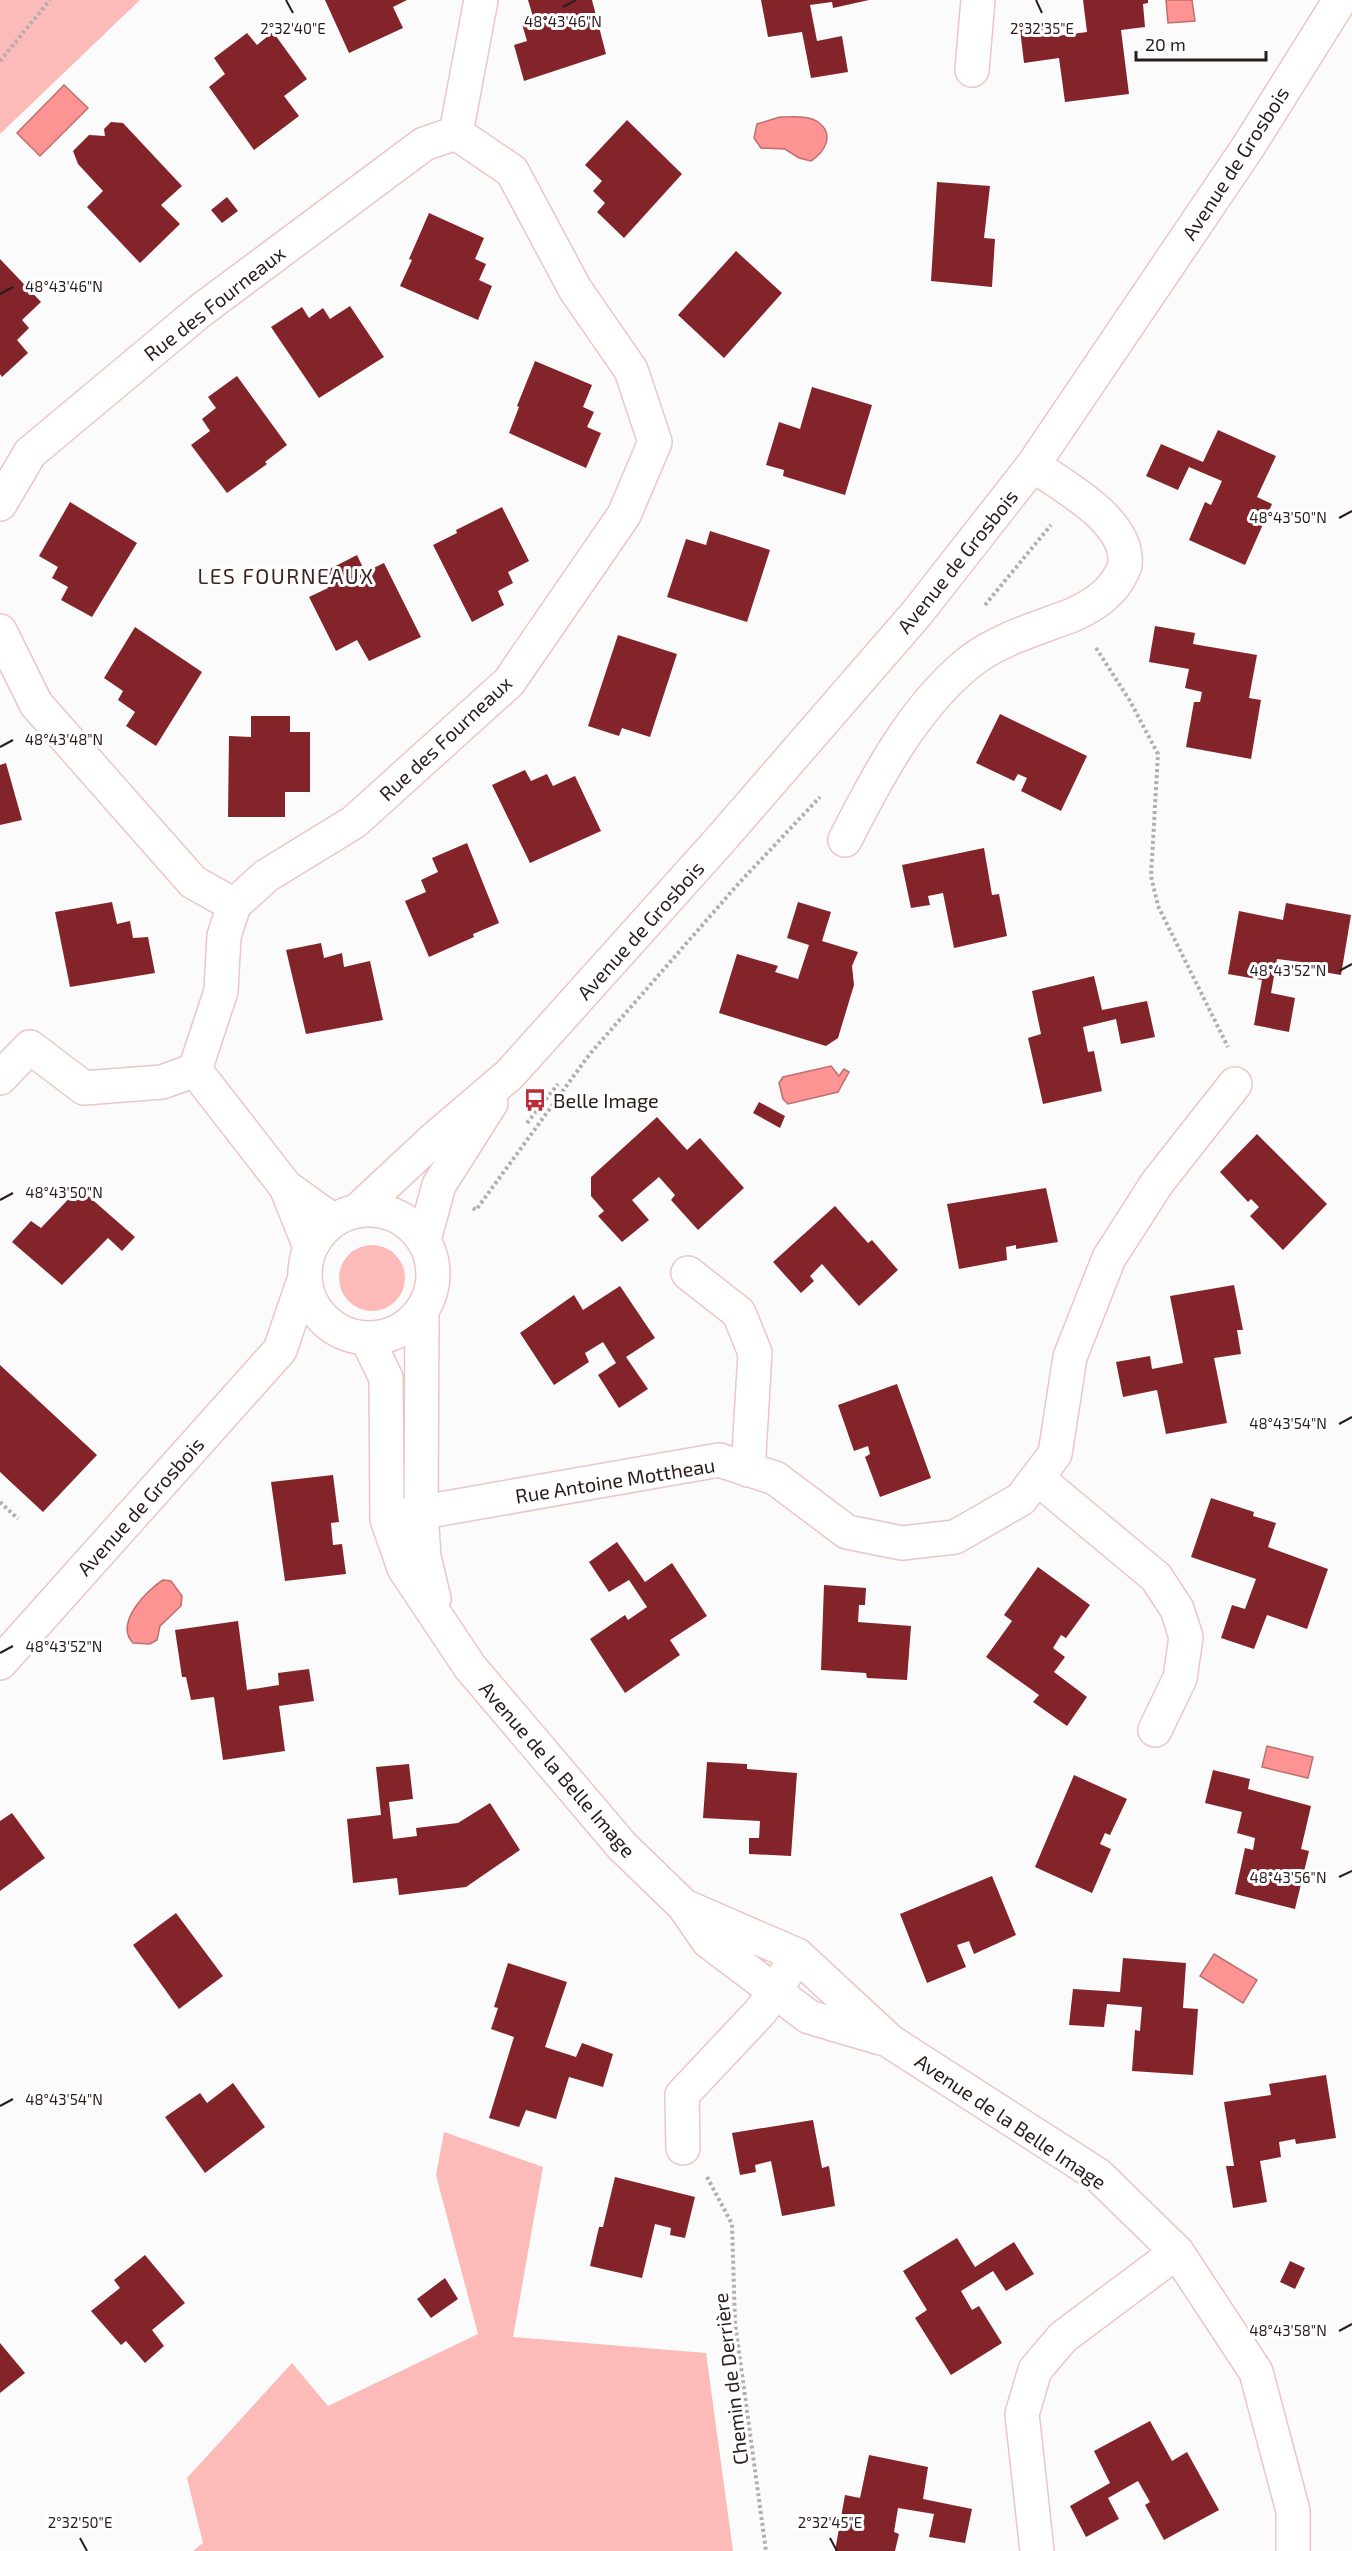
<svg xmlns="http://www.w3.org/2000/svg" width="1352" height="2551" font-family="'Exo 2',sans-serif">
	<style>
		.green { fill: #fcbbb9 }
		.water { fill: #fd9392; stroke: #be706f; stroke-width: 1.5 }
		.building { fill: #83242b }
		.lines { fill: none; stroke-linecap: round; stroke-linejoin: round }
		.street-casing { stroke: #ecc6c4; stroke-width: 36 }
		.secondary-casing { stroke: #ecc6c4; stroke-width: 36 }
		.path { stroke: #b3aeae; stroke-width: 4; stroke-dasharray: 3 3; stroke-linecap: butt }
		.street { stroke: #fff; stroke-width: 33 }
		.secondary { stroke: #fff; stroke-width: 33 }
		.ticks { fill: none; stroke: #2a1d1c; stroke-width: 2 }
		.labels { text-anchor: middle; dominant-baseline: central; stroke-width: 6; stroke-linejoin: round; paint-order: stroke }
		.street-label { font-size: 20px; fill: #2a1d1c; stroke: #fff }
		.poi-label { font-size: 20px; fill: #2a1d1c; stroke: #fff; text-anchor: start }
		.neighbourhood-label { font-size: 21px; letter-spacing: 1.5px; fill: #3f2323; stroke: #fff }
		.ticks-label { font-size: 15px; text-anchor: middle; fill: #2a1d1c; stroke: #fff; stroke-width: 6; stroke-linejoin: round; paint-order: stroke }
	</style>
	<rect width="100%" height="100%" fill="#fbfbfb"/>
	<path class="green" d="M 0,0 L 140,0 L 0,134 Z
		M339 1278a33 33 0 1 1 66 0a33 33 0 1 1-66 0Z
		M 444,2132 L 543,2167 L 513,2337 L 706,2353 L 733,2551 L 193,2551 L 203,2543 L 187,2478 L 292,2363 L 328,2406 L 478,2334 L 436,2175 Z"/>
	<path class="water" d="M 1166,0 L 1192,0 L 1195,21 L 1168,23 Z
		M 64,85 L 88,108 L 40,156 L 17,133 Z
		M 780,117 C 791,117 809,115 818,122 C 835,134 825,152 811,161 L 799,158 L 785,149 L 761,148 L 754,138 L 757,124 Z
		M 831,1066 L 839,1076 L 844,1069 L 849,1072 L 838,1092 L 788,1104 L 783,1099 L 779,1083 L 783,1077 Z
		M 163,1580 L 171,1581 L 182,1596 L 181,1606 L 160,1626 L 157,1640 L 150,1644 L 133,1643 C 114,1623 147,1590 163,1580 Z
		M 1267,1746 L 1313,1757 L 1308,1778 L 1262,1767 Z
		M 1214,1954 L 1257,1980 L 1243,2003 L 1200,1976 Z"/>
	<path class="building" d="M 325,0 L 407,0 L 393,7 L 403,28 L 349,53 Z
		M 528,0 L 592,0 L 606,54 L 524,81 L 514,45 L 527,41 L 522,24 L 534,20 Z
		M 761,0 L 869,0 L 833,8 L 832,2 L 810,5 L 817,41 L 842,36 L 848,72 L 811,78 L 802,32 L 768,37 Z
		M 1083,0 L 1148,0 L 1148,3 L 1143,4 L 1145,27 L 1121,30 L 1129,94 L 1065,102 L 1059,58 L 1024,63 L 1020,29 L 1054,24 L 1057,36 L 1087,32 Z
		M 273,32 L 307,79 L 284,96 L 299,116 L 254,150 L 209,87 L 225,74 L 214,58 L 247,33 L 257,45 Z
		M 627,120 L 682,174 L 624,238 L 597,212 L 605,203 L 593,191 L 602,181 L 585,165 Z
		M 111,122 L 123,123 L 182,186 L 161,205 L 180,224 L 140,263 L 87,207 L 103,191 L 78,164 L 73,151 L 89,135 L 105,136 L 104,129 Z
		M 937,182 L 990,186 L 984,238 L 995,239 L 992,287 L 931,281 Z
		M 227,197 L 238,211 L 222,223 L 211,210 Z
		M 429,213 L 484,238 L 475,259 L 486,264 L 479,280 L 492,286 L 478,320 L 400,286 L 412,260 L 409,259 Z
		M 736,251 L 782,293 L 724,358 L 678,315 Z
		M 0,259 L 41,302 L 22,320 L 29,328 L 17,340 L 28,353 L 2,377 L 0,374 Z
		M 350,306 L 384,357 L 319,398 L 271,327 L 302,307 L 309,318 L 323,308 L 330,319 Z
		M 535,361 L 592,385 L 583,407 L 594,412 L 587,427 L 601,433 L 586,468 L 509,433 L 519,407 L 517,406 Z
		M 237,376 L 287,445 L 265,462 L 267,464 L 227,493 L 191,445 L 210,431 L 202,419 L 216,408 L 208,397 Z
		M 812,387 L 872,405 L 845,495 L 783,476 L 784,470 L 766,465 L 779,422 L 800,429 Z
		M 1218,430 L 1276,456 L 1257,497 L 1272,504 L 1245,565 L 1189,540 L 1205,502 L 1211,505 L 1222,481 L 1189,467 L 1178,490 L 1146,476 L 1161,444 L 1203,462 Z
		M 70,502 L 137,543 L 92,617 L 61,600 L 68,587 L 52,578 L 58,567 L 39,556 Z
		M 502,507 L 529,561 L 508,572 L 513,583 L 498,591 L 504,605 L 472,622 L 433,545 L 457,533 L 456,530 Z
		M 710,531 L 770,550 L 747,622 L 667,597 L 686,539 L 706,545 Z
		M 357,555 L 365,572 L 384,563 L 421,637 L 369,661 L 357,640 L 336,651 L 309,597 L 328,588 L 322,573 Z
		M 1155,626 L 1195,633 L 1193,644 L 1257,655 L 1249,698 L 1261,700 L 1251,759 L 1186,747 L 1194,702 L 1200,702 L 1202,692 L 1185,688 L 1189,669 L 1149,662 Z
		M 135,627 L 202,672 L 156,746 L 126,726 L 135,712 L 118,700 L 123,691 L 104,678 Z
		M 618,635 L 677,654 L 650,737 L 622,728 L 619,736 L 588,726 Z
		M 1000,714 L 1087,756 L 1061,811 L 1021,791 L 1027,778 L 1018,774 L 1014,781 L 976,763 Z
		M 251,716 L 290,716 L 290,732 L 310,732 L 310,792 L 285,792 L 285,817 L 228,817 L 229,736 L 251,737 Z
		M 6,763 L 22,820 L 0,825 L 0,765 Z
		M 525,770 L 531,781 L 547,774 L 553,786 L 575,776 L 601,831 L 530,863 L 492,785 Z
		M 467,843 L 499,923 L 473,934 L 474,937 L 429,957 L 405,901 L 426,892 L 421,880 L 438,872 L 432,858 Z
		M 984,848 L 992,895 L 999,894 L 1007,936 L 954,948 L 943,893 L 928,896 L 930,905 L 911,908 L 902,865 Z
		M 112,902 L 117,924 L 130,921 L 133,938 L 148,937 L 155,973 L 70,987 L 55,912 Z
		M 798,902 L 831,912 L 822,941 L 858,952 L 852,966 L 854,985 L 838,1038 L 826,1046 L 719,1013 L 737,954 L 778,966 L 775,972 L 798,979 L 809,945 L 787,938 Z
		M 1286,903 L 1351,915 L 1341,975 L 1300,968 L 1301,962 L 1277,959 L 1271,993 L 1295,998 L 1289,1032 L 1254,1025 L 1262,980 L 1228,974 L 1239,911 L 1283,920 Z
		M 321,943 L 324,958 L 342,953 L 344,967 L 370,961 L 383,1020 L 306,1034 L 286,950 Z
		M 1094,976 L 1102,1010 L 1147,1001 L 1155,1037 L 1121,1044 L 1116,1019 L 1083,1027 L 1088,1052 L 1094,1051 L 1102,1091 L 1043,1104 L 1028,1038 L 1041,1034 L 1032,991 Z
		M 759,1102 L 785,1116 L 780,1128 L 753,1113 Z
		M 657,1117 L 687,1150 L 700,1138 L 744,1188 L 698,1230 L 671,1200 L 675,1195 L 659,1177 L 632,1200 L 649,1220 L 622,1242 L 598,1216 L 604,1211 L 591,1196 L 591,1177 Z
		M 1257,1134 L 1327,1204 L 1283,1250 L 1250,1216 L 1259,1207 L 1251,1199 L 1248,1202 L 1220,1172 Z
		M 79,1188 L 135,1237 L 122,1251 L 108,1238 L 62,1285 L 12,1242 L 31,1221 L 41,1228 Z
		M 1046,1188 L 1058,1242 L 1016,1249 L 1016,1245 L 1006,1247 L 1007,1260 L 959,1269 L 947,1204 Z
		M 835,1206 L 868,1243 L 872,1240 L 898,1270 L 859,1306 L 822,1264 L 810,1276 L 814,1281 L 801,1293 L 773,1262 Z
		M 1234,1285 L 1243,1330 L 1237,1330 L 1241,1354 L 1214,1358 L 1227,1423 L 1166,1434 L 1157,1390 L 1123,1397 L 1116,1362 L 1150,1356 L 1152,1369 L 1183,1363 L 1170,1296 Z
		M 620,1286 L 655,1338 L 626,1357 L 648,1389 L 619,1408 L 598,1375 L 616,1363 L 603,1342 L 585,1353 L 589,1362 L 554,1385 L 520,1333 L 574,1295 L 583,1310 Z
		M 0,1365 L 97,1455 L 43,1512 L 0,1472 Z
		M 897,1384 L 931,1478 L 880,1497 L 865,1457 L 870,1454 L 868,1446 L 854,1451 L 838,1405 Z
		M 333,1475 L 339,1522 L 331,1523 L 333,1545 L 342,1544 L 346,1574 L 285,1581 L 271,1482 Z
		M 1211,1498 L 1254,1512 L 1253,1516 L 1276,1523 L 1268,1547 L 1328,1569 L 1307,1629 L 1267,1615 L 1254,1649 L 1221,1638 L 1232,1605 L 1245,1609 L 1256,1579 L 1191,1557 Z
		M 617,1542 L 645,1582 L 672,1563 L 707,1616 L 670,1640 L 680,1655 L 625,1693 L 590,1639 L 625,1615 L 628,1620 L 647,1607 L 629,1580 L 609,1592 L 589,1562 Z
		M 1038,1567 L 1090,1605 L 1066,1638 L 1061,1635 L 1053,1648 L 1065,1657 L 1054,1672 L 1087,1697 L 1067,1726 L 1033,1702 L 1039,1695 L 986,1657 L 1012,1621 L 1004,1615 Z
		M 824,1585 L 866,1588 L 865,1605 L 859,1605 L 858,1622 L 911,1626 L 907,1680 L 867,1678 L 866,1673 L 821,1670 Z
		M 238,1621 L 247,1690 L 279,1685 L 278,1673 L 309,1669 L 314,1701 L 279,1706 L 285,1751 L 223,1760 L 214,1697 L 191,1700 L 186,1677 L 182,1677 L 175,1630 Z
		M 707,1762 L 747,1764 L 747,1769 L 797,1773 L 791,1856 L 749,1854 L 749,1838 L 759,1838 L 760,1821 L 703,1818 Z
		M 409,1764 L 413,1799 L 389,1802 L 393,1839 L 417,1836 L 416,1828 L 458,1823 L 490,1803 L 520,1850 L 466,1887 L 399,1895 L 397,1878 L 353,1883 L 347,1819 L 381,1815 L 376,1767 Z
		M 1213,1770 L 1250,1779 L 1248,1789 L 1311,1806 L 1301,1849 L 1309,1851 L 1295,1909 L 1235,1894 L 1245,1848 L 1253,1850 L 1255,1838 L 1237,1833 L 1242,1812 L 1205,1803 Z
		M 1074,1775 L 1127,1799 L 1110,1835 L 1105,1833 L 1100,1844 L 1111,1849 L 1092,1893 L 1035,1867 Z
		M 12,1813 L 45,1858 L 0,1891 L 0,1821 Z
		M 992,1876 L 1016,1935 L 974,1954 L 969,1941 L 957,1945 L 966,1967 L 927,1983 L 900,1914 Z
		M 176,1913 L 223,1976 L 179,2009 L 133,1945 Z
		M 1123,1958 L 1186,1963 L 1183,2008 L 1198,2009 L 1193,2075 L 1132,2071 L 1135,2030 L 1140,2031 L 1142,2007 L 1107,2004 L 1104,2027 L 1069,2025 L 1073,1989 L 1120,1992 Z
		M 508,1963 L 567,1982 L 545,2047 L 576,2057 L 582,2043 L 613,2054 L 603,2087 L 569,2077 L 556,2119 L 526,2110 L 519,2127 L 489,2118 L 514,2037 L 491,2029 L 498,2008 L 494,2007 Z
		M 1326,2075 L 1336,2138 L 1296,2144 L 1295,2139 L 1279,2142 L 1281,2157 L 1260,2161 L 1267,2202 L 1233,2208 L 1226,2166 L 1234,2166 L 1224,2102 L 1271,2095 L 1269,2084 Z
		M 233,2083 L 265,2127 L 205,2173 L 165,2117 L 200,2093 L 207,2103 Z
		M 813,2120 L 822,2168 L 829,2166 L 835,2206 L 782,2216 L 771,2161 L 755,2165 L 756,2172 L 740,2175 L 732,2133 Z
		M 615,2177 L 695,2197 L 685,2238 L 670,2235 L 671,2228 L 655,2224 L 642,2278 L 590,2266 L 599,2227 L 603,2227 Z
		M 957,2238 L 975,2267 L 1014,2242 L 1034,2274 L 1006,2291 L 993,2271 L 961,2291 L 972,2310 L 979,2306 L 1002,2343 L 951,2375 L 915,2318 L 927,2310 L 903,2271 Z
		M 145,2255 L 185,2303 L 152,2330 L 164,2346 L 145,2363 L 126,2341 L 121,2345 L 91,2311 L 120,2288 L 114,2280 Z
		M 1290,2261 L 1305,2268 L 1295,2289 L 1280,2282 Z
		M 445,2278 L 458,2299 L 431,2318 L 417,2299 Z
		M 0,2343 L 25,2373 L 0,2393 Z
		M 1150,2421 L 1172,2461 L 1187,2452 L 1219,2510 L 1164,2540 L 1145,2505 L 1150,2502 L 1138,2481 L 1108,2498 L 1119,2519 L 1086,2537 L 1070,2506 L 1110,2483 L 1094,2451 Z
		M 869,2455 L 928,2467 L 923,2499 L 972,2509 L 965,2543 L 929,2537 L 934,2514 L 898,2508 L 894,2532 L 899,2534 L 895,2551 L 835,2551 L 845,2495 L 860,2498 Z"/>
	<g class="lines">
		<g class="street-casing">
			<path id="street" d="M 972,70 L 978,0
				M 456,133 L 481,0
				M 0,504 L 30,453 L 200,311 L 424,144 L 456,133 L 512,171 L 575,289 L 631,370 L 655,442 L 624,515 L 509,682 L 354,822 L 266,876 L 234,905 L 224,936 L 221,991 L 195,1070 L 286,1187 L 310,1247
				M 0,631 L 36,704 L 193,882 L 234,905
				M 845,840 C 877,777 912,710 967,664 C 996,640 1036,629 1070,616 C 1089,608 1106,598 1117,581 C 1120,576 1124,570 1125,565 C 1130,521 1063,486 1033,465
				M 0,1078 L 30,1047 L 84,1088 L 162,1082 L 195,1070
				M 286,1187 L 332,1220
				M 688,1273 L 739,1313 L 755,1353 L 748,1470
				M 1037,1478 L 1156,1577 L 1177,1609 L 1186,1637 L 1180,1678 L 1155,1730
				M 395,1517 L 719,1460 L 775,1478 L 847,1532 L 902,1543 L 955,1537 L 1021,1499 L 1055,1454 L 1070,1357 L 1109,1258 L 1157,1183 L 1235,1084
				M 683,2148 L 682,2095 L 760,2012 L 775,1992 L 797,1955
				M 1037,2551 L 1022,2414 L 1035,2370 L 1063,2337 L 1177,2252"/>
		</g>
		<g class="secondary-casing">
			<path id="secondary" d="M305 1274a64 64 0 1 1 128 0a64 64 0 1 1-128 0Z
				M 358,1210 L 434,1139 L 510,1074 L 721,839 L 917,613 L 1033,465 L 1248,147 L 1340,0
				M 424,1240 L 439,1185 L 491,1103
				M 422,1312 L 421,1513 L 424,1557 L 434,1599
				M 367,1339 L 386,1378 L 387,1519 L 404,1568 L 470,1667 L 622,1846 L 684,1906 L 708,1941 L 809,2017 L 884,2039
				M 0,1663 L 280,1350 L 304,1280
				M 684,1906 L 797,1955 L 891,2042 L 1098,2175 L 1177,2252 L 1256,2372 L 1293,2511 L 1293,2551"/>
		</g>
		<path class="path" d="M 0,61 L 50,0
			M 985,605 L 1051,525
			M 1096,648 L 1130,701 L 1158,754 L 1151,876 L 1158,906 L 1228,1047
			M 527,1123 L 558,1084
			M 473,1208 L 476,1210 L 589,1055 L 739,883 L 820,797
			M 0,1502 L 18,1519
			M 707,2177 L 732,2224 L 735,2323 L 766,2551"/>
		<use href="#street" class="street"/>
		<use href="#secondary" class="secondary"/>
	</g>
	<path class="ticks" d="M 286,0 L 293,13M 1036,0 L 1042,13M 563,7 L 576,0M 0,294 L 13,287M 1339,518 L 1352,511M 0,747 L 13,740M 1339,971 L 1352,964M 0,1200 L 13,1193M 1339,1424 L 1352,1417M 0,1653 L 13,1646M 1339,1877 L 1352,1871M 0,2106 L 13,2099M 1339,2331 L 1352,2324M 80,2538 L 87,2551M 830,2538 L 837,2551"/>
	<defs>
		<g id="bus-bare" transform="scale(1.8)"><path d="M-5-6H5V4H4V6H2V4H-2V6H-4V4H-5ZM-3.5-4V0h7V-4ZM-3.5 1.2v1.5H-2V1.2ZM2 1.2v1.5H3.5V1.2Z" fill="#bc2b3a" stroke="#fff" stroke-width="2.5" paint-order="stroke"/></g>
	</defs>
	<g fill-rule="evenodd">
		<use href="#bus-bare" x="535" y="1100"/>
	</g>
	<g class="labels">
		<g class="street-label">
			<text transform="translate(1235 163) rotate(-57)">Avenue de Grosbois</text>
			<text transform="translate(214 303) rotate(-38)">Rue des Fourneaux</text>
			<text transform="translate(957 561) rotate(-51)">Avenue de Grosbois</text>
			<text transform="translate(445 738) rotate(-43)">Rue des Fourneaux</text>
			<text transform="translate(640 930) rotate(-48)">Avenue de Grosbois</text>
			<text transform="translate(615 1480) rotate(-9)">Rue Antoine Mottheau</text>
			<text transform="translate(140 1506) rotate(-48)">Avenue de Grosbois</text>
			<text transform="translate(558 1769) rotate(49)">Avenue de la Belle Image</text>
			<text transform="translate(1011 2121) rotate(34)">Avenue de la Belle Image</text>
			<text transform="translate(730 2379) rotate(-97)">Chemin de Derrière</text>
		</g>
		<g class="poi-label">
			<text x="553" y="1100">Belle Image</text>
		</g>
		<g class="neighbourhood-label">
			<text x="286" y="575">LES FOURNEAUX</text>
		</g>
	</g>
	<g class="ticks-label">
		<text x="563" y="27">48°43'46"N</text>
		<text x="293" y="34">2°32'40"E</text>
		<text x="1042" y="34">2°32'35"E</text>
		<text x="64" y="292">48°43'46"N</text>
		<text x="1288" y="523">48°43'50"N</text>
		<text x="64" y="745">48°43'48"N</text>
		<text x="1288" y="976">48°43'52"N</text>
		<text x="64" y="1198">48°43'50"N</text>
		<text x="1288" y="1429">48°43'54"N</text>
		<text x="64" y="1652">48°43'52"N</text>
		<text x="1288" y="1883">48°43'56"N</text>
		<text x="64" y="2105">48°43'54"N</text>
		<text x="1288" y="2336">48°43'58"N</text>
		<text x="80" y="2528">2°32'50"E</text>
		<text x="830" y="2528">2°32'45"E</text>
	</g>
	<path d="M1136 51v9h130v-9" fill="none" stroke="#2a1d1c" stroke-width="3"/>
	<text x="1145" y="51" font-size="18" fill="#2a1d1c" stroke="#ffffff" stroke-width="4.5" paint-order="stroke">20 m</text>
</svg>
